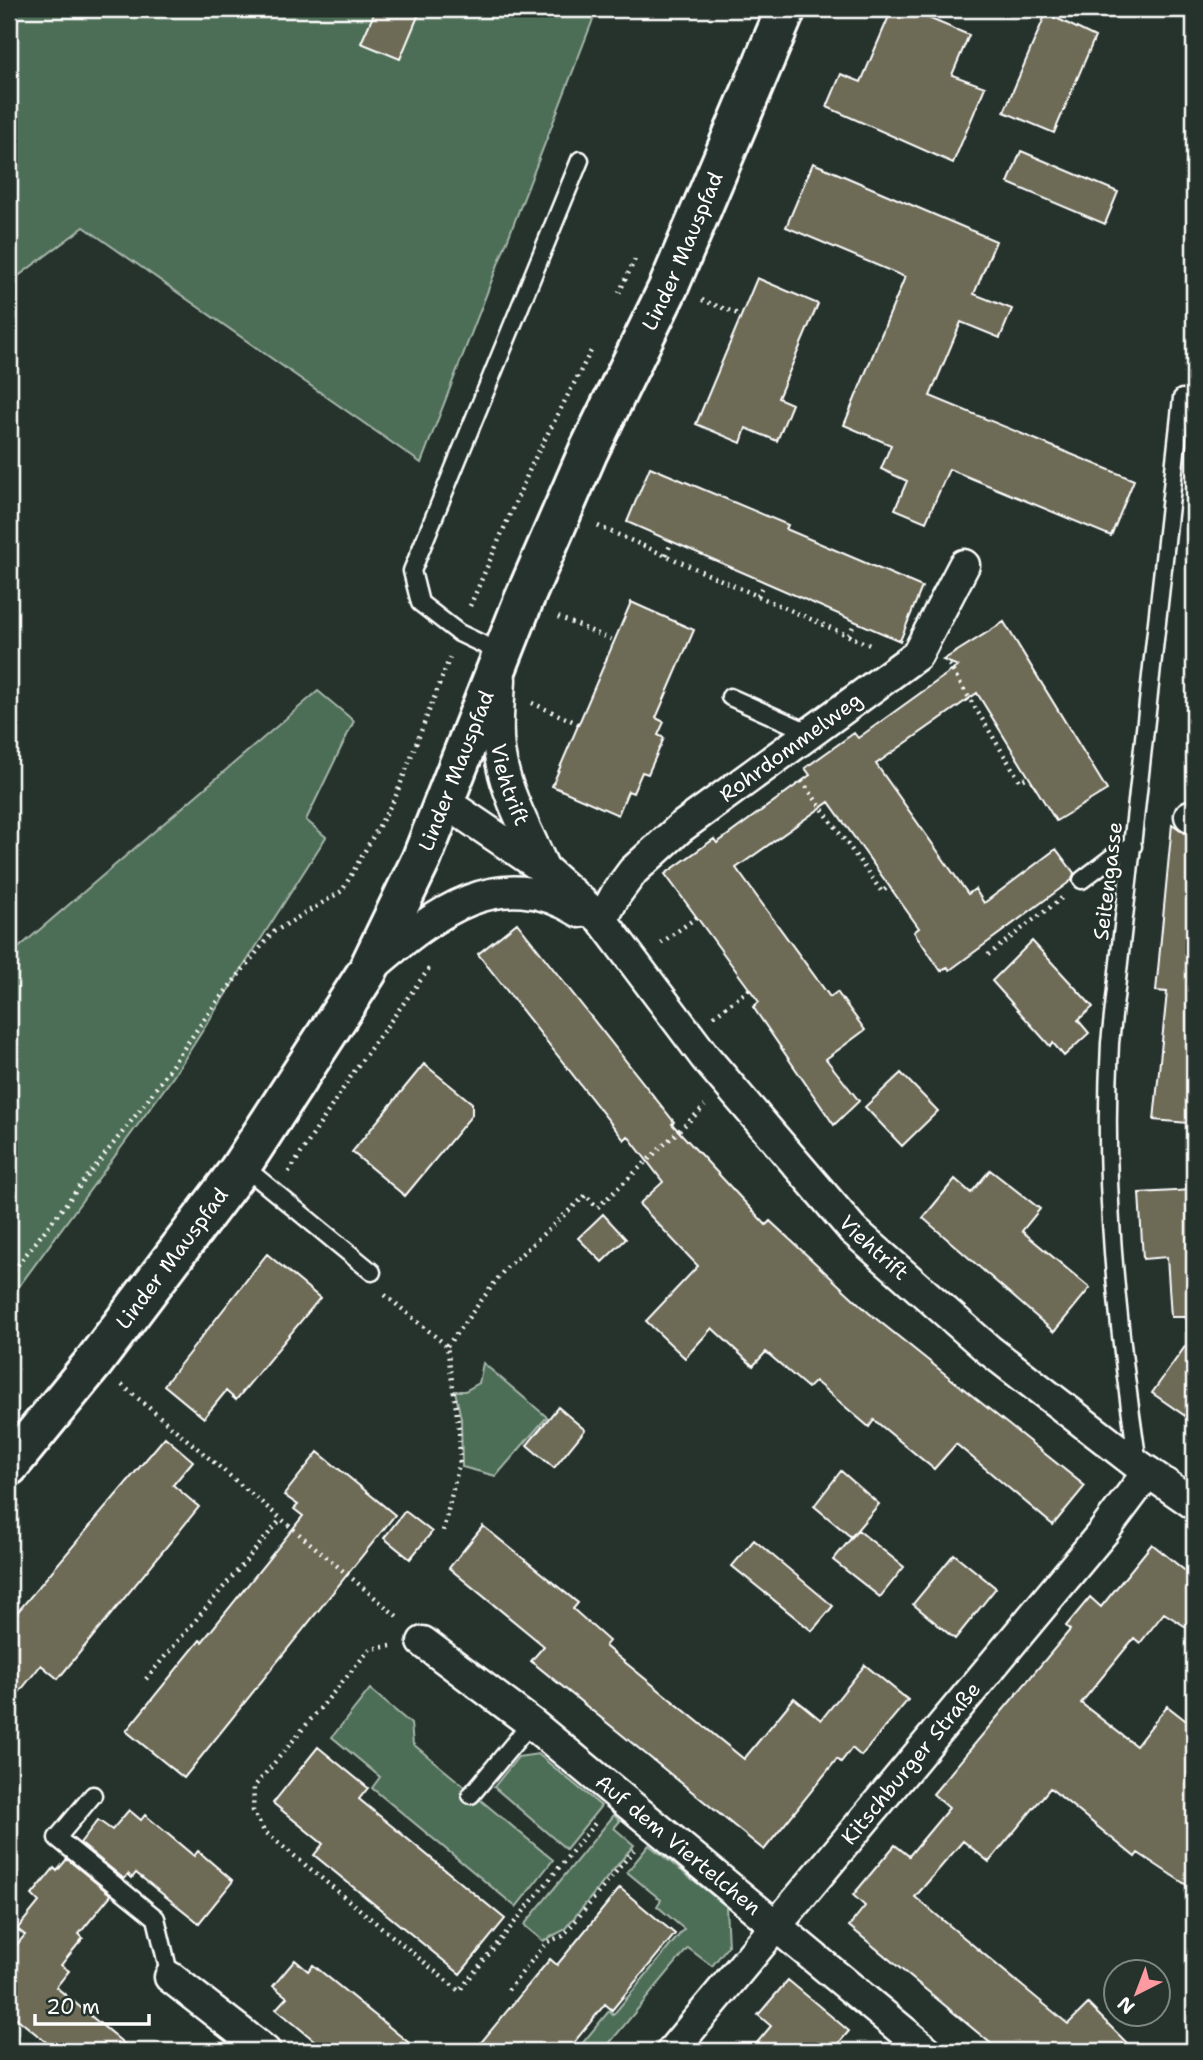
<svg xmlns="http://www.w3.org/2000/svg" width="1203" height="2060" font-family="'Shantell Sans',sans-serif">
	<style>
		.green { fill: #4e6e57; stroke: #a6b6ab; stroke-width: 2 }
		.building { fill: #6d6a56; stroke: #fff; stroke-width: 2 }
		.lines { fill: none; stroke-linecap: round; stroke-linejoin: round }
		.lane-casing { stroke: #fff; stroke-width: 21 }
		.street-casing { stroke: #fff; stroke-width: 35 }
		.secondary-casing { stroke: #fff; stroke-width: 44 }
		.path { stroke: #fff; stroke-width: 4.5; stroke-dasharray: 2 5; stroke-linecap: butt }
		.lane { stroke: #26332d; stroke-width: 16 }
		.street { stroke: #26332d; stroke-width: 30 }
		.secondary { stroke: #26332d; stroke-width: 38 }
		.labels { text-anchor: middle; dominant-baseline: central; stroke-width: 5; stroke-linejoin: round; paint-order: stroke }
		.street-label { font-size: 21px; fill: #fff; stroke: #26332d }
	</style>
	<rect width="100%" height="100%" fill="#26332d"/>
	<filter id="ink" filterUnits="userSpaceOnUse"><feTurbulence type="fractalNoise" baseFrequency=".0143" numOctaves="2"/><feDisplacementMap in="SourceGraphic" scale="14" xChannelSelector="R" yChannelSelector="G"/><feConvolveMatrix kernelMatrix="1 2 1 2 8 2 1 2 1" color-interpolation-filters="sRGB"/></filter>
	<g filter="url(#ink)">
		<path class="green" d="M 9,9 L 597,9 L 421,463 L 84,227 L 9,283 Z
			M 318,691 L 354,721 L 306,820 L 326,837 L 173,1077 L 9,1300 L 9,956 Z
			M 483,1363 L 547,1417 L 496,1476 L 462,1467 L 461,1418 L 455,1391 L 465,1391 L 479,1383 Z
			M 370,1689 L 411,1724 L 413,1744 L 553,1860 L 516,1907 L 372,1788 L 380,1777 L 332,1737 Z
			M 538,1754 L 601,1806 L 566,1849 L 494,1787 L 518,1757 Z
			M 614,1815 L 620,1821 L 614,1828 L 634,1845 L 564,1930 L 543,1941 L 524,1925 Z
			M 649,1845 L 726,1906 L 728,1946 L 712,1966 L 688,1948 L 603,2051 L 576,2051 L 609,2011 L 613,2015 L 684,1929 L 657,1906 L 661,1900 L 627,1872 Z"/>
		<path class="building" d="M 376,9 L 421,9 L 400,59 L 361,43 Z
			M 892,9 L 907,9 L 969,35 L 952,75 L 985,87 L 953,163 L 827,107 L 841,74 L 861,82 Z
			M 1046,13 L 1095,37 L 1054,133 L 1004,112 Z
			M 1021,151 L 1118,192 L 1105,224 L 1008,183 Z
			M 813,163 L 996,241 L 974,294 L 1012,309 L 1000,338 L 961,322 L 930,396 L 1134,480 L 1111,536 L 949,469 L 926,522 L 895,509 L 907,481 L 881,469 L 891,445 L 844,425 L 905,277 L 786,227 Z
			M 757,278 L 818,304 L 778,398 L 792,404 L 777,441 L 746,428 L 741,443 L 696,424 Z
			M 650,467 L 788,525 L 786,529 L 922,587 L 900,641 L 627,522 Z
			M 631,602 L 694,630 L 656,718 L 664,722 L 658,735 L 664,738 L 648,774 L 642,772 L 633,793 L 628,791 L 618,815 L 552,786 Z
			M 1004,622 L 1107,790 L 1056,821 L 977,693 L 876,764 L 968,894 L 975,889 L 984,903 L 1056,849 L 1074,873 L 1072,880 L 950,970 L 947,967 L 941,971 L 914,932 L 919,928 L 829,802 L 736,868 L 830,997 L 837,992 L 865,1030 L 826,1059 L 859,1101 L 834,1125 L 753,1007 L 759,1002 L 665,874 L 714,839 L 717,843 L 810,775 L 805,768 L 854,733 L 858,738 L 958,666 L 943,660 Z
			M 1172,824 L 1185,833 L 1194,834 L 1194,1107 L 1190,1107 L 1188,1123 L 1154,1120 L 1167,992 L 1156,991 Z
			M 517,923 L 674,1122 L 672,1124 L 766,1225 L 770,1221 L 869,1313 L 1085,1486 L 1053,1525 L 956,1444 L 934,1469 L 874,1420 L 869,1427 L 815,1381 L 808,1388 L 766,1352 L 753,1366 L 712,1328 L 685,1358 L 646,1321 L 698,1266 L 639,1204 L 663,1182 L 628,1136 L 624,1140 L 478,954 Z
			M 1032,941 L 1093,1007 L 1078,1020 L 1089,1033 L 1064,1056 L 1053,1043 L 1050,1046 L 992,981 Z
			M 424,1064 L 472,1103 L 472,1115 L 405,1196 L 352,1152 Z
			M 901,1073 L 938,1111 L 902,1146 L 865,1107 Z
			M 990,1170 L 1040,1209 L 1022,1231 L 1090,1288 L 1054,1332 L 923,1218 L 955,1179 L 971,1193 Z
			M 1193,1190 L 1194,1317 L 1171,1317 L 1167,1257 L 1143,1259 L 1139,1193 Z
			M 603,1214 L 626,1239 L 602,1262 L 578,1238 Z
			M 267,1254 L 320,1298 L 236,1400 L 226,1391 L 204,1418 L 164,1385 Z
			M 1194,1334 L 1194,1422 L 1152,1393 Z
			M 558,1407 L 585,1430 L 554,1468 L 527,1445 Z
			M 165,1437 L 193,1461 L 173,1485 L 199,1507 L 58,1679 L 41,1665 L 9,1705 L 9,1622 Z
			M 318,1452 L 395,1515 L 184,1778 L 126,1731 L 200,1640 L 202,1642 L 303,1516 L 294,1509 L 298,1505 L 284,1495 Z
			M 841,1471 L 879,1504 L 851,1537 L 814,1506 Z
			M 405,1511 L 432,1532 L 410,1559 L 384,1538 Z
			M 483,1526 L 578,1603 L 573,1609 L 609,1641 L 605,1646 L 744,1759 L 794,1698 L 821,1720 L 865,1665 L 908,1700 L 861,1756 L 852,1748 L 841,1762 L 837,1759 L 764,1850 L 531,1661 L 544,1646 L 449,1568 Z
			M 858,1530 L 904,1567 L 880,1597 L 833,1560 Z
			M 754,1540 L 833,1606 L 812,1631 L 732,1566 Z
			M 1152,1544 L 1194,1578 L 1194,1632 L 1164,1613 L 1140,1643 L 1134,1638 L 1081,1703 L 1136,1746 L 1167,1706 L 1194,1727 L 1194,1890 L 1138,1853 L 1135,1857 L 1050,1788 L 989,1862 L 963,1841 L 915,1897 L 1068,2024 L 1088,2004 L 1135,2051 L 1000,2051 L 849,1926 L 865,1906 L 853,1895 L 895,1845 L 909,1856 L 949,1808 L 933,1794 L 1070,1630 L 1066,1626 L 1090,1597 L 1101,1607 Z
			M 954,1554 L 996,1588 L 955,1639 L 913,1604 Z
			M 318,1747 L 368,1788 L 359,1799 L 505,1919 L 460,1974 L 314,1855 L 323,1844 L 273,1803 Z
			M 129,1810 L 141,1820 L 145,1815 L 194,1856 L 198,1851 L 233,1881 L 199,1923 L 136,1873 L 132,1878 L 128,1874 L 124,1879 L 80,1843 L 98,1820 L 112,1830 Z
			M 67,1859 L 111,1895 L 79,1934 L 83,1938 L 61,1965 L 69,1971 L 56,1987 L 133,2051 L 57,2051 L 9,2012 L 9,1954 L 25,1935 L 17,1929 L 39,1902 L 32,1895 L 54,1868 L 57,1871 Z
			M 620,1888 L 675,1934 L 612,2010 L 605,2004 L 567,2051 L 474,2051 L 550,1959 L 557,1965 Z
			M 295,1960 L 308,1971 L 313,1965 L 419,2051 L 327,2051 L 276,2009 L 287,1997 L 273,1986 Z
			M 788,1980 L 849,2031 L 832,2051 L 750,2051 L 771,2026 L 758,2015 Z"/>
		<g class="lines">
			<g class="lane-casing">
				<path id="lane" d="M 501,653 L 459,633 L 420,603 L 412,571 L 580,160
					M 730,697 L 811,733
					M 1082,880 L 1116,854 L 1133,846
					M 242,1165 L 372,1272
					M 1138,1463 C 1117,1324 1102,1183 1110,1043 L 1182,398
					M 93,1795 L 57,1838 L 156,1918 L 170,1977
					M 471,1795 L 531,1723"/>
			</g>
			<g class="street-casing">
				<g id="street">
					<path id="s1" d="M 500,679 C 499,706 495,734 501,761 C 508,798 529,835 544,869"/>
					<path id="s2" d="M 445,802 L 544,869 L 602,920 L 705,1057 L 853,1230 L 989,1350 L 1138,1465 L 1194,1504"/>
					<path d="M 1190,816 L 1194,817"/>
					<path id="s3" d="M 602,920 L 616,894 L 633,871 L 680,828 L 917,655 L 964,565"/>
					<path d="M 373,966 C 434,914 499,861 580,912"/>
					<path id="s4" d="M 423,1642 L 531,1723 L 927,2051"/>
					<path d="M 170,1977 L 265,2051"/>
					<path id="s5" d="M 672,2051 L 1104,1531 L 1148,1472"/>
				</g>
			</g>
			<g class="secondary-casing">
				<g id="secondary">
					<path id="s6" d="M 9,1466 L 94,1362 L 238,1171 L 367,972 L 421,860 L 523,602 L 588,452 L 669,286 L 786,9"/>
				</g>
			</g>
			<path class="path" d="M 619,293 L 636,257
				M 702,300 L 741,315
				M 1185,374 L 1194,302
				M 598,526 L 872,646
				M 666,555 L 672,541
				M 758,596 L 763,584
				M 470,606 L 533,462 L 592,349
				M 558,617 L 615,641
				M 849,635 L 855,622
				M 949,665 L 1020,781 L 1028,777
				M 532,703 L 579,724
				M 802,781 L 882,892 L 889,886
				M 661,943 L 697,917
				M 988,955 L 1063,897
				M 714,1016 L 750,989
				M 289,1172 L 359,1064 L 431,966
				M 9,1276 L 147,1101 L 210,1011 L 272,933 L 342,891 L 395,798 L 450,657
				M 385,1295 L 447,1346 L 459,1429 L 460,1460 L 443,1531
				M 447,1346 L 505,1269 L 586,1195 L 597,1208 L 705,1106
				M 122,1385 L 399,1618
				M 9,1517 L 19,1504
				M 391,1646 L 370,1649 L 254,1787 L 253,1811 L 264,1831 L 459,1991 L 596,1822
				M 146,1679 L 281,1519
				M 508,1990 L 547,1942 L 563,1936 L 634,1850"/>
			<use href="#lane" class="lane"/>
			<use href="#street" class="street"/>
			<use href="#secondary" class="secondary"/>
		</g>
	</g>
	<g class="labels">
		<g class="street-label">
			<text stroke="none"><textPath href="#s6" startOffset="1398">Linder Mauspfad</textPath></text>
			<text stroke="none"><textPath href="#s3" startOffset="259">Rohrdommelweg</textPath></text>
			<text stroke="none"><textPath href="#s6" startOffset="831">Linder Mauspfad</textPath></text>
			<text stroke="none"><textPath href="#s1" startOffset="107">Viehtrift</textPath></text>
			<text transform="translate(1108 881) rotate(-83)">Seitengasse</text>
			<text stroke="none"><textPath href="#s2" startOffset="623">Viehtrift</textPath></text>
			<text stroke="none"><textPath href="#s6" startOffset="264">Linder Mauspfad</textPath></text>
			<text stroke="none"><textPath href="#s5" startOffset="374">Kitschburger Straße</textPath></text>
			<text stroke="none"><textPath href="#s4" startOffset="326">Auf dem Viertelchen</textPath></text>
		</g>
	</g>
	<rect width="1203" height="2060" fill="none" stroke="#26332d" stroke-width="35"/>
	<rect x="18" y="18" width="1168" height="2025" fill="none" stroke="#fff" stroke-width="2.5" filter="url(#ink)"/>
	<g transform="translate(1137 1993) rotate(222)"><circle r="33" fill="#26332d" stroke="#7d8581" stroke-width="2"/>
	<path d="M0-5L12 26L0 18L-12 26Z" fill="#ff9aa2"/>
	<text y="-10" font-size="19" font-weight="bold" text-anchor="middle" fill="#ffffff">N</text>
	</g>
	<path d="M35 2014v10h114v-10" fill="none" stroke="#ffffff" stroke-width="3.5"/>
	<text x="46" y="2014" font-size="21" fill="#ffffff" stroke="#26332d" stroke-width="5" paint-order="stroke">20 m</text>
</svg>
